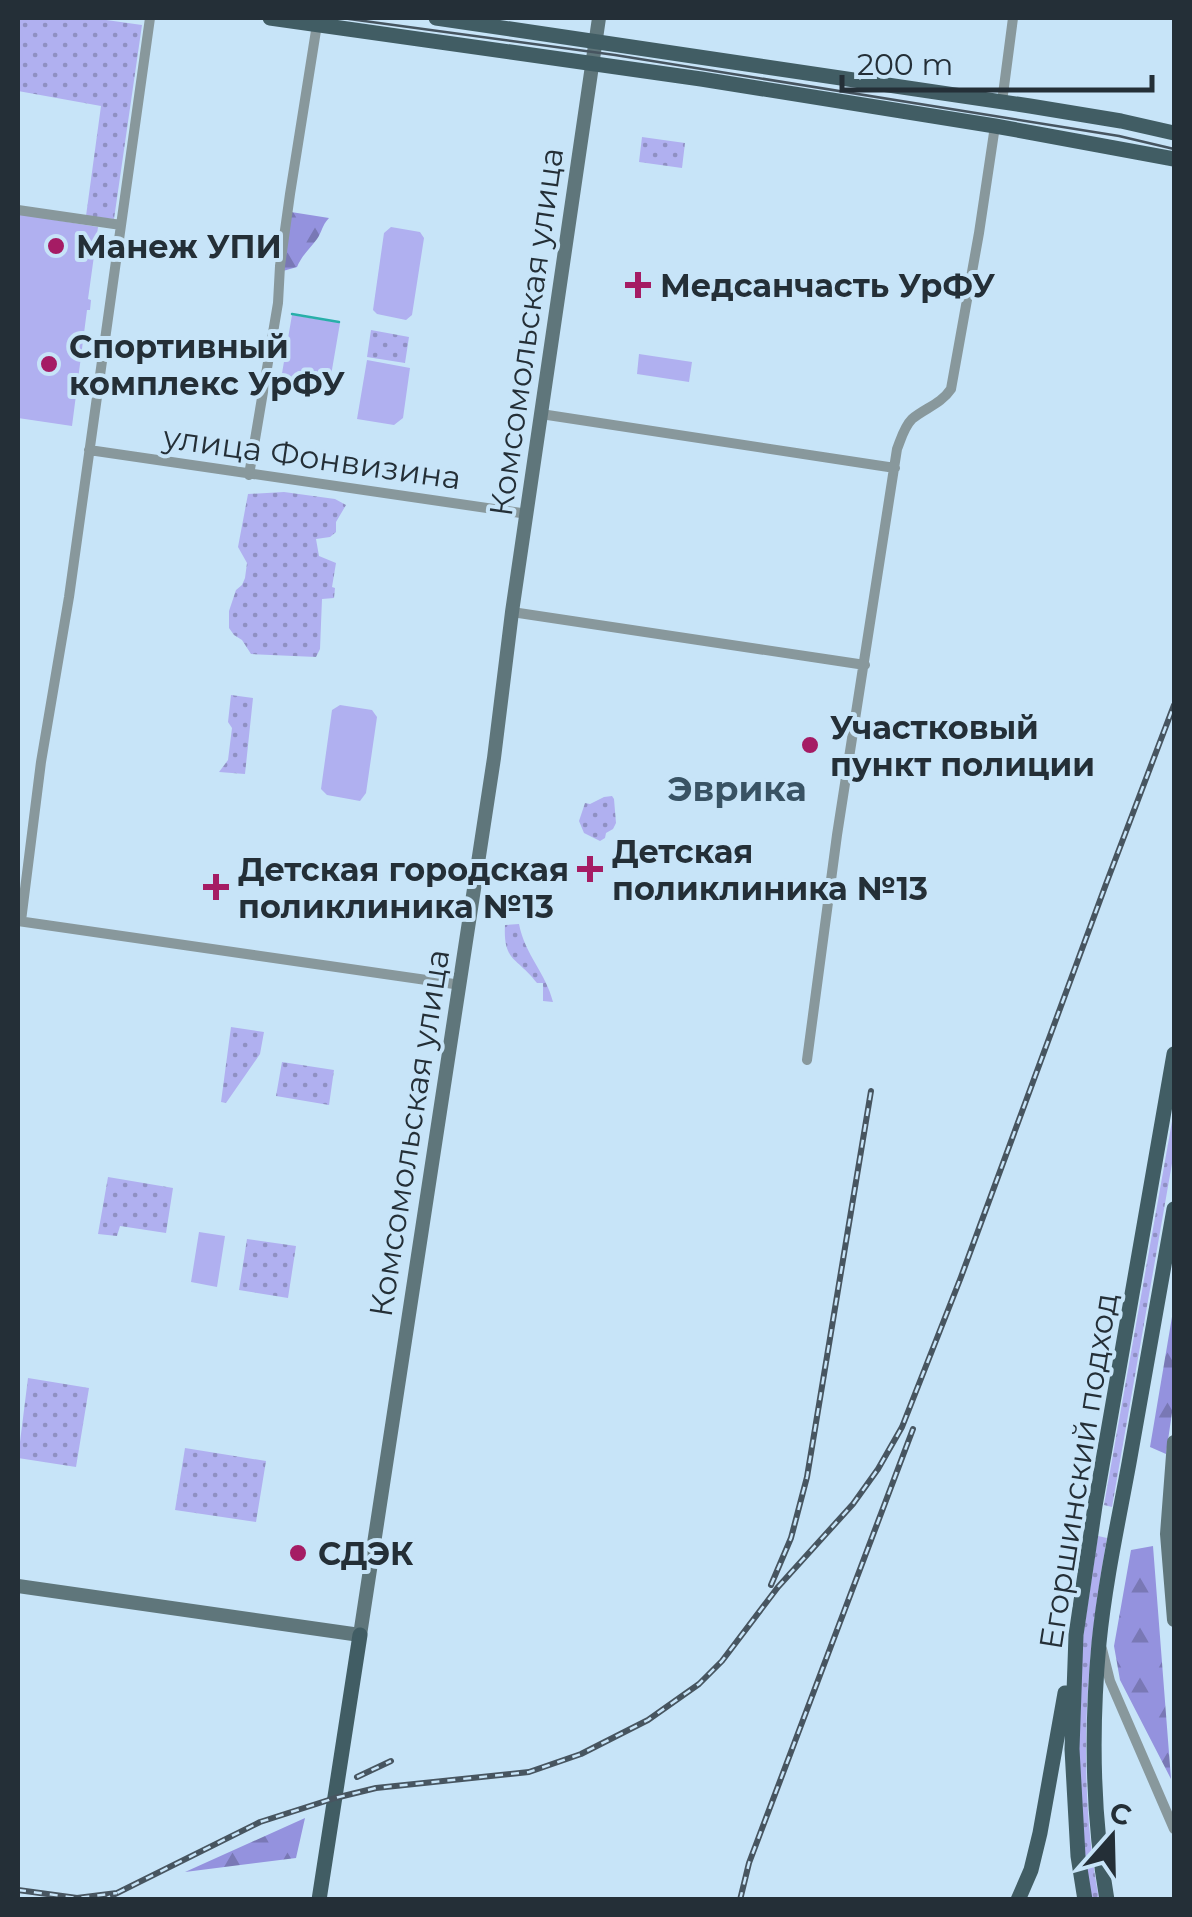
<svg xmlns="http://www.w3.org/2000/svg" width="1192" height="1917" font-family="Montserrat,sans-serif">
	<style>
		.green { fill: url(#green-dots) }
		.forest { fill: url(#forest-firs) }
		.pitch { fill: #b0b0f0 }
		.lines { fill: none; stroke-linecap: round; stroke-linejoin: round }
		.stream { stroke: #28afa9; stroke-width: 2.5 }
		.street { stroke: #88989c; stroke-width: 10 }
		.secondary { stroke: #5f767b; stroke-width: 14 }
		.primary { stroke: #415d64; stroke-width: 15 }
		.tram { stroke: #475560; stroke-width: 2.5 }
		.rail-casing { stroke: #475560; stroke-width: 6 }
		.rail { stroke: #c7e4f8; stroke-width: 2.5; stroke-dasharray: 8; stroke-linecap: butt }
		.poi-dot { fill: #a51c64; stroke: #c7e4f8; stroke-width: 4 }
		.labels { text-anchor: middle; dominant-baseline: central; stroke-width: 8; stroke-linejoin: round; paint-order: stroke }
		.poi-label { font-size: 32px; font-weight: bold; fill: #242f37; stroke: #c7e4f8; text-anchor: start }
		.street-label { font-size: 32px; fill: #242f37; stroke: #c7e4f8 }
		.neighbourhood-label { font-size: 35px; font-weight: bold; fill: #395364; stroke: #c7e4f8 }
	</style>
	<defs>
		<pattern id="green-dots" width="8" height="8" patternUnits="userSpaceOnUse" patternTransform="scale(2.5)"><rect width="8" height="8" fill="#b0b0f0"/><path d="M2 2h.1M6 6h.1" fill="none" stroke="#8f90c3" stroke-width="1.8" stroke-linecap="round"/></pattern>
		<pattern id="forest-firs" width="22" height="20" patternUnits="userSpaceOnUse" patternTransform="scale(2.5)"><rect width="22" height="20" fill="#9492de"/><path d="M5 1l3.5 6h-7zM16 11l3.5 6h-7z" fill="#7978b5"/></pattern>
	</defs>
	<rect width="100%" height="100%" fill="#c7e4f8"/>
	<path class="green" d="M 18,18 L 92,18 L 142,25 L 114,219 L 86,216 L 101,106 L 18,91 Z
		M 642,137 L 685,143 L 682,168 L 639,162 Z
		M 371,330 L 409,337 L 405,363 L 367,357 Z
		M 284,492 L 335,499 L 346,505 L 336,522 L 336,532 L 330,537 L 316,539 L 319,556 L 336,563 L 332,587 L 335,588 L 334,598 L 322,599 L 320,649 L 316,657 L 251,654 L 242,640 L 234,635 L 229,628 L 229,611 L 236,590 L 242,585 L 245,578 L 247,563 L 238,547 L 248,494 Z
		M 231,695 L 253,698 L 245,774 L 219,772 L 228,760 L 232,728 L 228,722 Z
		M 604,797 L 612,796 L 614,799 L 616,823 L 613,829 L 606,833 L 605,838 L 600,841 L 584,833 L 579,821 L 585,803 L 590,804 Z
		M 519,924 C 525,955 546,973 553,1002 L 543,1001 L 543,983 L 537,983 C 517,957 503,962 505,925 Z
		M 231,1027 L 264,1032 L 260,1054 L 226,1103 L 221,1102 Z
		M 282,1062 L 334,1070 L 329,1105 L 276,1096 Z
		M 1174,1110 L 1174,1152 L 1112,1507 L 1104,1505 Z
		M 108,1177 L 173,1188 L 166,1233 L 120,1226 L 117,1236 L 98,1234 Z
		M 247,1239 L 296,1246 L 288,1298 L 239,1290 Z
		M 28,1378 L 89,1388 L 76,1467 L 18,1458 Z
		M 185,1448 L 266,1461 L 256,1522 L 175,1510 Z
		M 1098,1536 L 1107,1538 C 1085,1658 1077,1780 1099,1899 L 1090,1900 L 1077,1777 L 1081,1650 Z"/>
	<path class="forest" d="M 291,212 L 329,218 C 322,225 322,232 317,239 C 309,250 302,255 297,267 L 283,271 Z
		M 1174,1305 L 1174,1399 L 1166,1454 L 1150,1447 Z
		M 1153,1546 L 1171,1779 L 1120,1680 L 1114,1646 L 1131,1550 Z
		M 305,1818 L 296,1858 L 185,1872 Z"/>
	<path class="pitch" d="M 18,214 L 98,227 L 88,299 L 91,300 L 90,310 L 87,310 L 72,426 L 18,418 Z
		M 391,227 L 420,232 L 424,238 L 412,315 L 406,320 L 377,314 L 373,310 L 384,233 Z
		M 292,315 L 340,323 L 328,393 L 280,385 Z
		M 639,354 L 692,362 L 689,382 L 637,374 Z
		M 367,360 L 410,368 L 403,418 L 394,425 L 357,419 Z
		M 340,705 L 372,710 L 377,717 L 366,793 L 360,801 L 327,795 L 321,789 L 332,710 Z
		M 199,1232 L 225,1236 L 217,1287 L 191,1282 Z"/>
	<g class="lines">
		<path class="stream" d="M 292,314 L 339,322"/>
		<path class="street" d="M 1002,102 L 1013,18
			M 18,210 L 121,225
			M 541,414 L 895,468
			M 89,450 L 528,514
			M 249,475 L 278,303 L 280,266 L 290,194 L 318,18
			M 512,612 L 865,665
			M 18,921 L 461,985
			M 21,921 L 41,762 L 69,597 L 150,18
			M 807,1060 L 837,835 L 897,449 C 901,439 904,427 912,419 C 925,408 941,404 951,389 L 979,233 L 995,126
			M 1102,1649 L 1110,1681 L 1174,1829"/>
		<path class="secondary" d="M 1174,1442 L 1167,1534 L 1174,1620
			M 18,1586 L 360,1635 L 494,758 L 512,612 L 599,18"/>
		<path class="primary" d="M 270,18 L 701,79 L 995,126 L 1174,159
			M 436,18 L 1030,106 L 1121,121 L 1174,133
			M 319,1900 L 360,1635
			M 1018,1900 L 1031,1870 L 1040,1833 L 1065,1693
			M 1085,1900 L 1078,1856 L 1072,1749 L 1076,1635 L 1095,1506 L 1174,1054
			M 1107,1900 C 1092,1814 1091,1729 1099,1643 C 1105,1582 1118,1523 1129,1463 C 1144,1379 1159,1294 1174,1209"/>
		<path class="tram" d="M 342,18 L 615,55 L 1119,136 L 1174,149"/>
		<g class="rail-casing">
			<path id="rail" d="M 771,1585 L 791,1538 L 807,1477 L 871,1091
				M 357,1777 L 391,1761
				M 18,1890 L 77,1898 L 117,1893
				M 103,1900 L 260,1822 L 335,1798 L 376,1788 L 529,1772 L 581,1754 L 648,1720 L 699,1684 L 722,1661 L 778,1587 L 853,1504 L 878,1469 L 902,1427 L 961,1277 L 1106,884 L 1174,705
				M 740,1900 L 749,1863 L 913,1429"/>
		</g>
		<use href="#rail" class="rail"/>
	</g>
	<g class="poi-dot">
		<circle cx="56" cy="246" r="10"/>
		<path d="M633 270h10v10h10v10h-10v10h-10v-10h-10v-10h10z"/>
		<circle cx="49" cy="364" r="10"/>
		<circle cx="810" cy="745" r="10"/>
		<path d="M585 854h10v10h10v10h-10v10h-10v-10h-10v-10h10z"/>
		<path d="M211 872h10v10h10v10h-10v10h-10v-10h-10v-10h10z"/>
		<circle cx="298" cy="1553" r="10"/>
	</g>
	<g class="labels">
		<g class="poi-label">
			<text x="76" y="246">Манеж УПИ</text>
			<text x="660" y="285">Медсанчасть УрФУ</text>
			<text x="69" y="346">Спортивный<tspan x="69" dy="37">комплекс УрФУ</tspan></text>
			<text x="830" y="727">Участковый<tspan x="830" dy="37">пункт полиции</tspan></text>
			<text x="612" y="851">Детская<tspan x="612" dy="37">поликлиника №13</tspan></text>
			<text x="238" y="869">Детская городская<tspan x="238" dy="37">поликлиника №13</tspan></text>
			<text x="318" y="1553">СДЭК</text>
		</g>
		<g class="street-label">
			<text transform="translate(526 332) rotate(-82)">Комсомольская улица</text>
			<text transform="translate(312 457) rotate(8)">улица Фонвизина</text>
			<text transform="translate(409 1133) rotate(-81)">Комсомольская улица</text>
			<text transform="translate(1078 1471) rotate(-81)">Егоршинский подход</text>
		</g>
		<g class="neighbourhood-label">
			<text x="737" y="788">Эврика</text>
		</g>
	</g>
	<rect width="1192" height="1917" fill="none" stroke="#242f37" stroke-width="40"/>
	<g transform="translate(1112 1837) rotate(20)" stroke="#c7e4f8" stroke-width="8" paint-order="stroke">
	<path d="M0-8L18 38L0 25L-18 38Z" fill="#242f37"/>
	<text y="-15" font-size="28" font-weight="bold" text-anchor="middle" fill="#242f37">С</text>
	</g>
	<path d="M842 75v15h310v-15" fill="none" stroke="#242f37" stroke-width="5"/>
	<text x="857" y="75" font-size="30" fill="#242f37" stroke="#c7e4f8" stroke-width="8" paint-order="stroke">200 m</text>
</svg>
